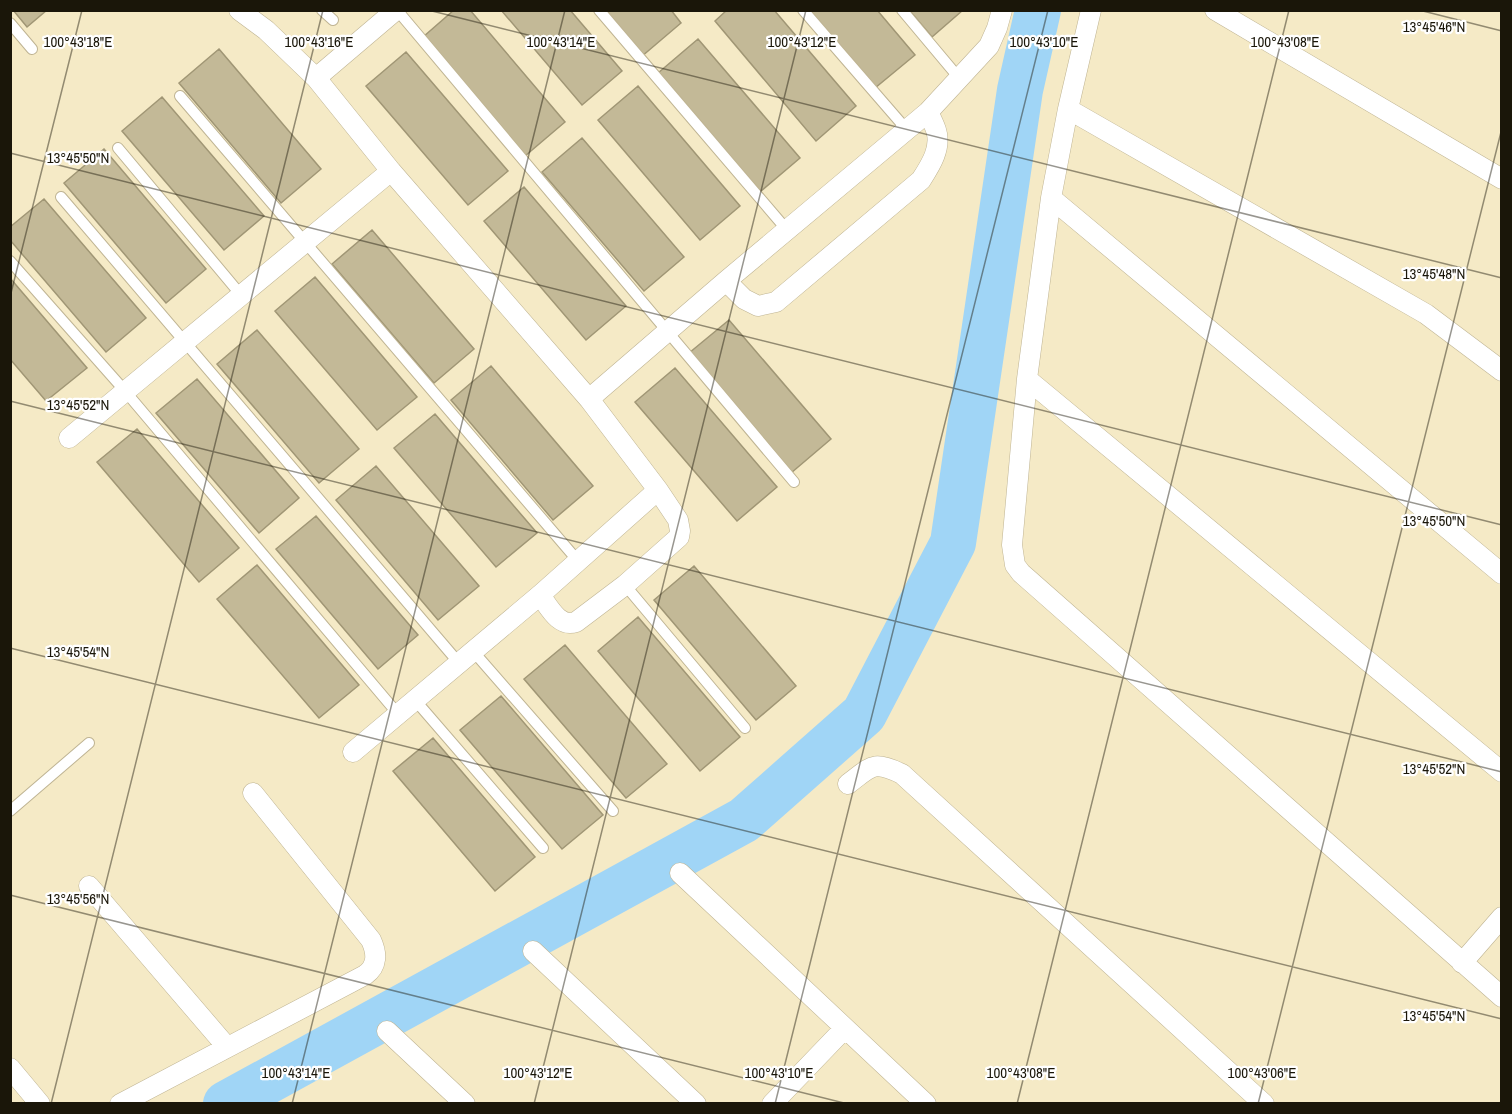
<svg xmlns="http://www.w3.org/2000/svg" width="1512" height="1114" font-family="'Archivo Narrow',sans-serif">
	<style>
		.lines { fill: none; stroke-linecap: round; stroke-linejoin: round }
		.river { stroke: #a0d5f6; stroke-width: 46 }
		.building { fill: #c3b997; stroke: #a09675; stroke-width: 1.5 }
		.lane-casing { stroke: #bfb493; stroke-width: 12 }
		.street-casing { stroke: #bfb493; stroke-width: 21 }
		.lane { stroke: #fff; stroke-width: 10 }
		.street { stroke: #fff; stroke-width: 20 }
		.ticks { fill: none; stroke: #1a1609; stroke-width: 1.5; stroke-opacity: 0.45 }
		.ticks-label { font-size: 15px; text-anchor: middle; fill: #1a1609; stroke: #fff; stroke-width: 4.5; stroke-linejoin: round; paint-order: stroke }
	</style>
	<rect width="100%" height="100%" fill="#f5eac6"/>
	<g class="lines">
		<path class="river" d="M 226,1104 L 744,820 L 864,714 L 953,543 L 1020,90 L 1038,10"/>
	</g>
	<path class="building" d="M 13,10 L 47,10 L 27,27 Z
		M 454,10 L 470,10 L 565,122 L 525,156 L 423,37 Z
		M 501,10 L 570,10 L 622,71 L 582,105 Z
		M 602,10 L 671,10 L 681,23 L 641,57 Z
		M 727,10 L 774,10 L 856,106 L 816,141 L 715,21 Z
		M 808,10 L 877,10 L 915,55 L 875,88 Z
		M 909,10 L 963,10 L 932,37 Z
		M 698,39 L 800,158 L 760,192 L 658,73 Z
		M 219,49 L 321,169 L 281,203 L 179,83 Z
		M 406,52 L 508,171 L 468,205 L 366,86 Z
		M 638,86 L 740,206 L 700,240 L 598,120 Z
		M 162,97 L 264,216 L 224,250 L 122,131 Z
		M 582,138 L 684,257 L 644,291 L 542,172 Z
		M 104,149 L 206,269 L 166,303 L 64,183 Z
		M 524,187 L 626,306 L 586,340 L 484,221 Z
		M 44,199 L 146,318 L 106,352 L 10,240 L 10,227 Z
		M 372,230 L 474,349 L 434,383 L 332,264 Z
		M 315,277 L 417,397 L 377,430 L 275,311 Z
		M 10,278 L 87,368 L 46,401 L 10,359 Z
		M 729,320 L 831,439 L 791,473 L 689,353 Z
		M 257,330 L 359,449 L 319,483 L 217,364 Z
		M 491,366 L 593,486 L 553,520 L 451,400 Z
		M 675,368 L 777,487 L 737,521 L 635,402 Z
		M 197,379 L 299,498 L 259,533 L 156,413 Z
		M 435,414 L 537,533 L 496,567 L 394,448 Z
		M 137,429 L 239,548 L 199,582 L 97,462 Z
		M 376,466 L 479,586 L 438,620 L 336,500 Z
		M 316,516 L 418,635 L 378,669 L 276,549 Z
		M 257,565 L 359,685 L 319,718 L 217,599 Z
		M 694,566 L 796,686 L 756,720 L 654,600 Z
		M 638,617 L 740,737 L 700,771 L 598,651 Z
		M 565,645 L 667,764 L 626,798 L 524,679 Z
		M 501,696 L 603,815 L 562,849 L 460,730 Z
		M 433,738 L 535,857 L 495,891 L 393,771 Z"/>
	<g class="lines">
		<g class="lane-casing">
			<path id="lane" d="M 322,10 L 333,20
				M 397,10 L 794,482
				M 599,10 L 787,230
				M 803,10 L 907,130
				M 902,10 L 959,78
				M 10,23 L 32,49
				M 180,96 L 578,561
				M 118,148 L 241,295
				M 61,197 L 459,663
				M 10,261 L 125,391 L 398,714
				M 625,585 L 745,728
				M 473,651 L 613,811
				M 415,700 L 543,848
				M 10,811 L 89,743"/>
		</g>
		<g class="street-casing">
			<path id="street" d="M 239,10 L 266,30 L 316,78 L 391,171 L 589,399 L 658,490 L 678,520 L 680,531 L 679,537 L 625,585 L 576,622 C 559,628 549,607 540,595
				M 1091,10 L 1068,109 L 1051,198 L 1027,379 L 1012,545 L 1015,565 L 1021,573 L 1502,997
				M 1215,10 L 1502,179
				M 316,78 L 396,10
				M 1068,109 L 1426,314 L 1502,371
				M 1051,198 L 1502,574
				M 726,281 L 744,299 L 758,306 L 776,302 L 921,180 C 930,166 942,148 936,130 C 934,124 931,118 928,112
				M 1027,379 L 1502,772
				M 589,399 L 726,281 L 928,112 L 989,46 L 997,28 L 1002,10
				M 69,438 L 391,171
				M 353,752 L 540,595 L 658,490
				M 848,784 C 872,766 873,760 902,774 L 1264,1104
				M 680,873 L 926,1104
				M 89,886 L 227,1047
				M 533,951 L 696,1104
				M 1462,963 L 1502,917
				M 387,1031 L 465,1104
				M 10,1068 L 40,1104
				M 120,1104 L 365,975 C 378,966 377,953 371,940 L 253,793
				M 772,1104 L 845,1028"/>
		</g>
		<use href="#lane" class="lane"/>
		<use href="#street" class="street"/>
	</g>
	<path class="ticks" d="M 428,10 L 1502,278M 1419,10 L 1502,31M 10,153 L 1502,525M 10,297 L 82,10M 10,401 L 1502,772M 10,648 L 1502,1019M 10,895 L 848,1104M 51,1104 L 323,10M 292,1104 L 565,10M 534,1104 L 806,10M 775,1104 L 1048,10M 1017,1104 L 1289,10M 1258,1104 L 1502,128M 1500,1104 L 1502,1097"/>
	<g class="ticks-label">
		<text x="1434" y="32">13°45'46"N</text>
		<text x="78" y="47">100°43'18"E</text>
		<text x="319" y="47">100°43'16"E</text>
		<text x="561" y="47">100°43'14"E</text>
		<text x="802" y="47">100°43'12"E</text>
		<text x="1044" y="47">100°43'10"E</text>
		<text x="1285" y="47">100°43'08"E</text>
		<text x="78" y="163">13°45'50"N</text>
		<text x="1434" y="279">13°45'48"N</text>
		<text x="78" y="410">13°45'52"N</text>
		<text x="1434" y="526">13°45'50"N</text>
		<text x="78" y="657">13°45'54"N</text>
		<text x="1434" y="774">13°45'52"N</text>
		<text x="78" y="904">13°45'56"N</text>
		<text x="1434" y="1021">13°45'54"N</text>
		<text x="296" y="1078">100°43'14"E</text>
		<text x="538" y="1078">100°43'12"E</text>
		<text x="779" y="1078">100°43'10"E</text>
		<text x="1021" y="1078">100°43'08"E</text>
		<text x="1262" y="1078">100°43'06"E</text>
	</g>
	<rect width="1512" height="1114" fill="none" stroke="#1a1609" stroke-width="24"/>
</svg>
